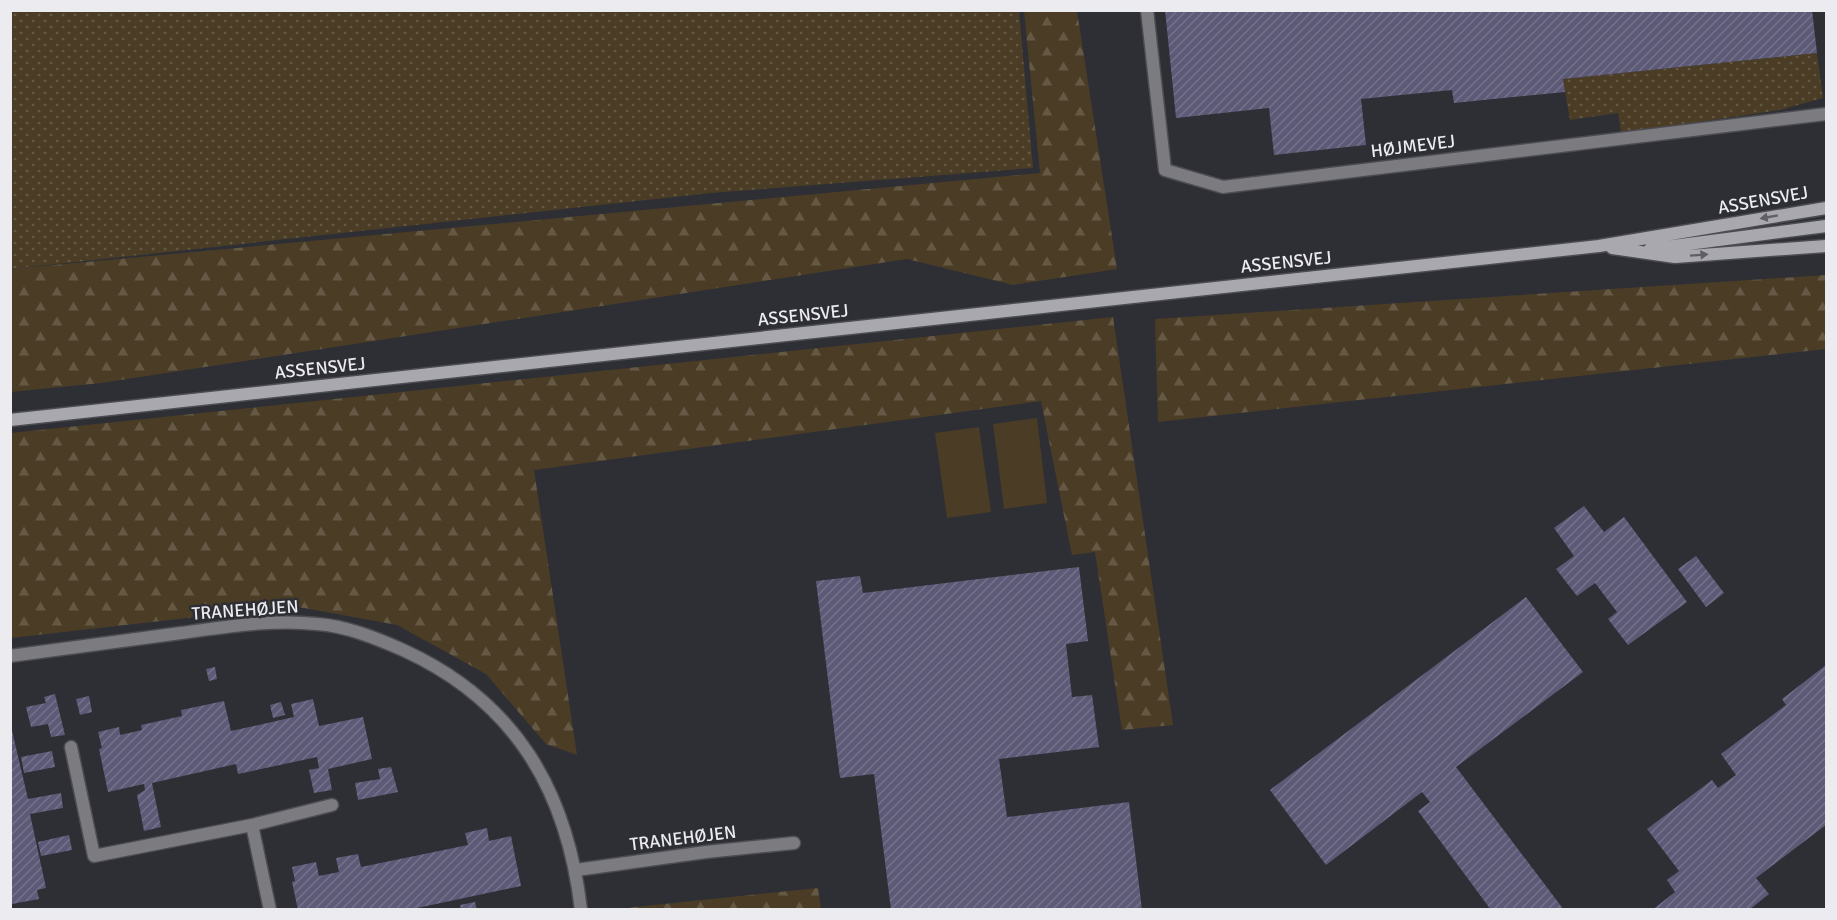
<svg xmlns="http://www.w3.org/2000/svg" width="1837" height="920" font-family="Signika,sans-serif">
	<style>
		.grass { fill: url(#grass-dots) }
		.forest { fill: url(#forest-firs) }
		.garden { fill: #4b3d25 }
		.building { fill: url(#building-hatch) }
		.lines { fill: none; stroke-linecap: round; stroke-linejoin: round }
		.service-casing { stroke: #4c4c53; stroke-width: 15 }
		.minor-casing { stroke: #4c4c53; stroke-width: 15 }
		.secondary-casing { stroke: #4c4c53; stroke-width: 15 }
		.service { stroke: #7c7c80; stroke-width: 12 }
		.minor { stroke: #7c7c80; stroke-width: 12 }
		.secondary { stroke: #a8a8ae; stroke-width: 12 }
		.oneway { fill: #5f5f65 }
		.labels { text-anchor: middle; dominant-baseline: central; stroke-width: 5; stroke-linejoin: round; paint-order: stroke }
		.street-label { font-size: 18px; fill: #ebebf0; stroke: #2e2e35 }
	</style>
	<defs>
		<pattern id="grass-dots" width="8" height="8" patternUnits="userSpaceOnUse" patternTransform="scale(1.5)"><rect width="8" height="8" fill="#4b3d25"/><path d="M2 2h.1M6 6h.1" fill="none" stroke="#655945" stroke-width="1.8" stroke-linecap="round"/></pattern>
		<pattern id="forest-firs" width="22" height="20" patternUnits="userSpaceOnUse" patternTransform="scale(1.5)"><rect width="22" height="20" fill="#4b3d25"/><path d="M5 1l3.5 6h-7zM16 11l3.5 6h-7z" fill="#655945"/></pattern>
		<pattern id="building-hatch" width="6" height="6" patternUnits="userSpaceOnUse" patternTransform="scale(1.5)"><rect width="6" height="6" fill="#5c5a76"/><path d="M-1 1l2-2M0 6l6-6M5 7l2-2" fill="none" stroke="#74728a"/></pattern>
	</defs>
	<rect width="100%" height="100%" fill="#2e2e35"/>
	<path class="grass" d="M 10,11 L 1019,11 L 1033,168 L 711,193 L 11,269 Z
		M 1817,53 L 1823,98 L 1780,110 L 1625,133 L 1621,132 L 1618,113 L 1570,120 L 1563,79 Z"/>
	<path class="forest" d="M 1024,11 L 1077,11 L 1117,269 L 1013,285 L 907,259 L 101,383 L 11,392 L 11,269 L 1040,173 Z
		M 1826,275 L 1826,349 L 1158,422 L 1155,319 Z
		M 1113,317 L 1173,725 L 1122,730 L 1095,552 L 1072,555 L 1041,401 L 534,470 L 577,755 L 546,744 L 486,674 L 397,625 L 293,606 L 11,638 L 11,433 Z
		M 818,888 L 821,909 L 616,909 Z"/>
	<path class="garden" d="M 1037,418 L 1047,503 L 1004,509 L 993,424 Z
		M 979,427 L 991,512 L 947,518 L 935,433 Z"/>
	<path class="building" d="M 1165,10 L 1812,10 L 1817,53 L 1563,79 L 1565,92 L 1454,103 L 1452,90 L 1361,99 L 1366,145 L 1274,155 L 1269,108 L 1176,118 Z
		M 1584,506 L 1604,532 L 1624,517 L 1687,602 L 1628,645 L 1608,619 L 1617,612 L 1595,583 L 1577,596 L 1556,569 L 1574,556 L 1554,528 Z
		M 1696,556 L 1724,593 L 1706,607 L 1678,569 Z
		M 1079,567 L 1088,641 L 1066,644 L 1072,697 L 1092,695 L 1099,747 L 999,759 L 1007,817 L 1129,802 L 1142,910 L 891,910 L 874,774 L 840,778 L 816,581 L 860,576 L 863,593 Z
		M 1526,597 L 1583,672 L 1456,767 L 1564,910 L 1491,910 L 1418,811 L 1430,802 L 1422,792 L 1326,865 L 1270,790 Z
		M 1826,665 L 1826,825 L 1756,878 L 1769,894 L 1749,910 L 1652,910 L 1675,892 L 1667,880 L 1679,871 L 1647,829 L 1712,780 L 1718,788 L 1736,775 L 1721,754 L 1786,705 L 1782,699 Z
		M 215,667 L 217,679 L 209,681 L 206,669 Z
		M 55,694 L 65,735 L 51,737 L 48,724 L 31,727 L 26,707 L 46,703 L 44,697 Z
		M 89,696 L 92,712 L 80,715 L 76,699 Z
		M 313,699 L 319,726 L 363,717 L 372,759 L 328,769 L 332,790 L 314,793 L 309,770 L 319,768 L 317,757 L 238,774 L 236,764 L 152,783 L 161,827 L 144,831 L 137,795 L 145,790 L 144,784 L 108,792 L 99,749 L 102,748 L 98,732 L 119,727 L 120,735 L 142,730 L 141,725 L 182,716 L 181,710 L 224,701 L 231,731 L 294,717 L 291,704 Z
		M 281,702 L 285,715 L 273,718 L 270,705 Z
		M 10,722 L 28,799 L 61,793 L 63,808 L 30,814 L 46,888 L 37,890 L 39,899 L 12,904 Z
		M 52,751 L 55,767 L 24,773 L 21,757 Z
		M 391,767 L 398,792 L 358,800 L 355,783 L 380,779 L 378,769 Z
		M 487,828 L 489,841 L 511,836 L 521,886 L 408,910 L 298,910 L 292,882 L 295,881 L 292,867 L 316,862 L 319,876 L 339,872 L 336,858 L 358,854 L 361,867 L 468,845 L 465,833 Z
		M 69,835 L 72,850 L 41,856 L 38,842 Z
		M 475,902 L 477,910 L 461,910 L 460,905 Z"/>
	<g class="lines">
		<g class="service-casing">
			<path id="service" d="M 1147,10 L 1165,170 L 1223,187 L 1826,114
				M 576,870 L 706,852 L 794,843"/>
		</g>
		<g class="minor-casing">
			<path id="minor" d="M 10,656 C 67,648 124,641 181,633 C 226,627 272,619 317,624 C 346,626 376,638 403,650 C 515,701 567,790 581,910
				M 71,747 L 94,856 L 252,825 L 332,805
				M 252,825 L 270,910"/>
		</g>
		<g class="secondary-casing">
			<path id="secondary" d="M 1612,248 L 1675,257 L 1826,246
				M 1650,249 L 1826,226
				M 10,420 L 1599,246 L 1826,208"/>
		</g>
		<use href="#service" class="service"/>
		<use href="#minor" class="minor"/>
		<use href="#secondary" class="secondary"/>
	</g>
	<defs><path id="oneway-solid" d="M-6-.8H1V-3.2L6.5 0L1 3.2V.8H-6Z" transform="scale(1.5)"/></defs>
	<g class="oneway">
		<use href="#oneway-solid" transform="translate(1769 217) rotate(170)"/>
		<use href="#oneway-solid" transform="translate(1699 255) rotate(-4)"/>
	</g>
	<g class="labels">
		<g class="street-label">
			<text transform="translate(1413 146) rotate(-7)">HØJMEVEJ</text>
			<text transform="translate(1763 200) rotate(-10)">ASSENSVEJ</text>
			<text transform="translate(1286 262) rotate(-6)">ASSENSVEJ</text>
			<text transform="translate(803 315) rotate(-6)">ASSENSVEJ</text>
			<text transform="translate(320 368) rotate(-6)">ASSENSVEJ</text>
			<text transform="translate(245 610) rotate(-4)">TRANEHØJEN</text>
			<text transform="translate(683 838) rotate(-7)">TRANEHØJEN</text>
		</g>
	</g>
	<rect width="1837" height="920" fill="none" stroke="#ebebf0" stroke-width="24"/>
</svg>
